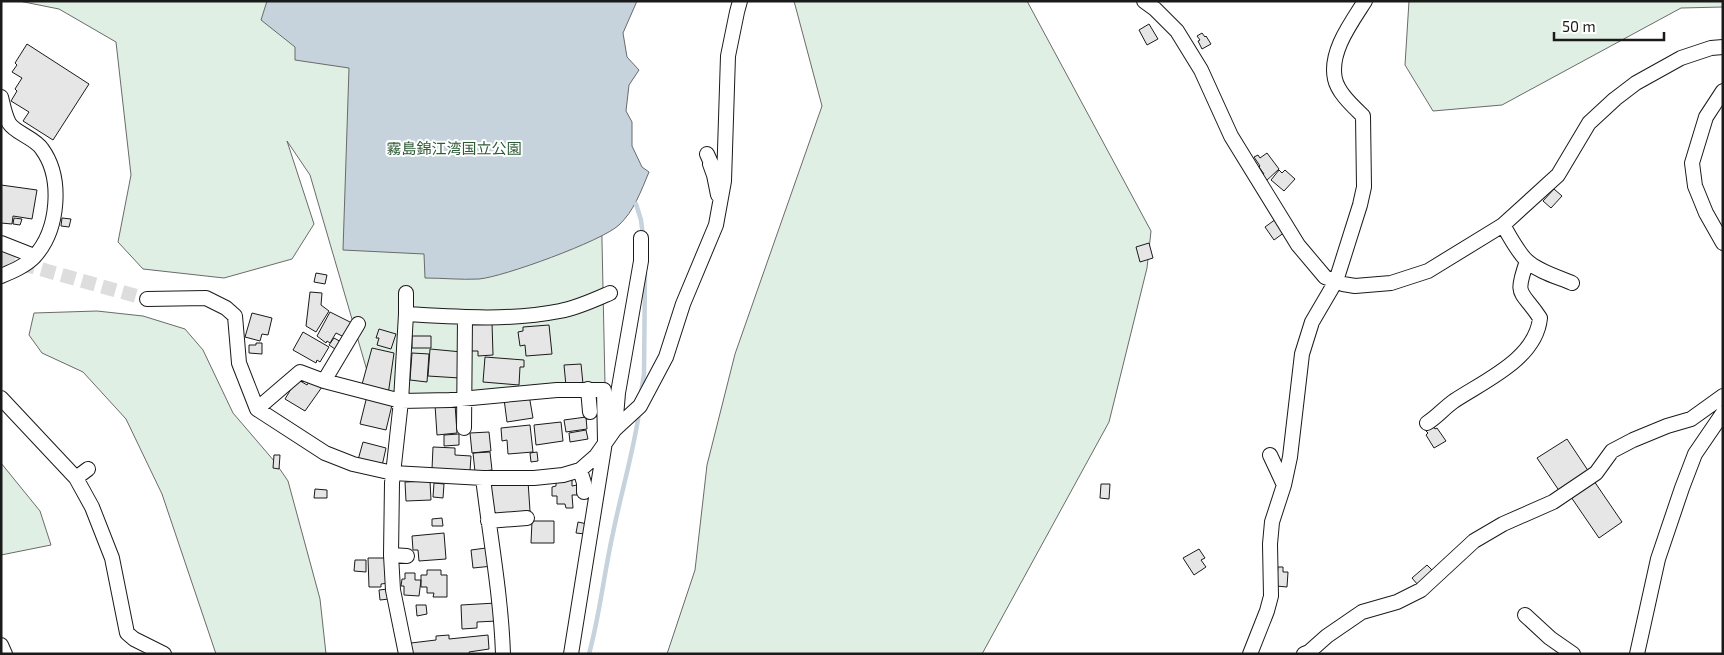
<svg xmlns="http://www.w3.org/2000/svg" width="1724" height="655" font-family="'Exo 2','Noto Sans JP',sans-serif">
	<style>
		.green { fill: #e0efe3; stroke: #6a6a6a }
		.water { fill: #c6d2dc; stroke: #6a6a6a }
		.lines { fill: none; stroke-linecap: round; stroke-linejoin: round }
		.stream { stroke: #c6d2dc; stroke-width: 4.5 }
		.building { fill: #e6e6e6; stroke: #1a1a1a }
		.minor-tunnel { stroke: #ddd; stroke-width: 14; stroke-dasharray: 14 7; stroke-linecap: butt }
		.minor-casing { stroke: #1a1a1a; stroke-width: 16 }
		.minor { stroke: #fff; stroke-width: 14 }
		.labels { text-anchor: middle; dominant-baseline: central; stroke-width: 4; stroke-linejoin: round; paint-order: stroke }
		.park-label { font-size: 15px; fill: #2b5a34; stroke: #fff }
	</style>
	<rect width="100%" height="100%" fill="#fff"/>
	<path class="green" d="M 19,1 L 597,1 L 605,385 L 377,405 L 310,175 L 287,141 L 314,224 L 292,259 L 224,278 L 143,269 L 118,242 L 131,175 L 116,42 L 59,9 Z
		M 794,1 L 1027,1 L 1151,231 L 1147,268 L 1109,422 L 982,654 L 667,654 L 695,570 L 707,465 L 735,354 L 822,106 Z
		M 1409,1 L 1723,1 L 1723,7 L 1681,8 L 1502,105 L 1433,111 L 1405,65 Z
		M 97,311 L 143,316 L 185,329 L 203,350 L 233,413 L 275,462 L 288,481 L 320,599 L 326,654 L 216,654 L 162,494 L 126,419 L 83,372 L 42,353 L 29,335 L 34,313 Z
		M 1,463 L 40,511 L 51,545 L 1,555 Z"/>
	<path class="water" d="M 267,1 L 637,1 L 623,33 L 627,57 L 639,70 L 629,85 L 626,111 L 632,122 L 632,146 L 642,167 L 649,172 C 641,191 634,211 619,225 C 602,241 503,277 479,279 C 461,280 443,278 425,278 L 424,254 L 343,250 L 349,68 L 295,60 L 295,47 L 261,20 Z"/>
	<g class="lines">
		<path class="stream" d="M 636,204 L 641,220 L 643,236
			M 641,393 L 644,374 L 645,273
			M 589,654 C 600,614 604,573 613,533 C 621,493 633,454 639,413"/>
	</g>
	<path class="building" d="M 1149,24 L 1158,39 L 1147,45 L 1139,30 Z
		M 1202,33 L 1205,37 L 1206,36 L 1211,44 L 1202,49 L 1198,41 L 1200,40 L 1197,36 Z
		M 27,44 L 89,84 L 53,140 L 23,121 L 29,112 L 11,101 L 17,91 L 15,89 L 22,78 L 12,72 L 17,65 L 15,63 Z
		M 1267,153 L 1279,169 L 1266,181 L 1262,175 L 1264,174 L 1259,167 L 1260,166 L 1254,157 L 1258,155 L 1260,158 Z
		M 1279,170 L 1282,173 L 1285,170 L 1295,179 L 1284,191 L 1271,180 Z
		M 1,185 L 37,190 L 32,219 L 13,216 L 12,224 L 1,223 Z
		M 1554,189 L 1562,196 L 1551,208 L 1543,201 Z
		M 14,218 L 22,219 L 20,225 L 13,224 Z
		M 62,218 L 71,219 L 69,227 L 61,226 Z
		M 1276,219 L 1285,232 L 1274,240 L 1265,227 Z
		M 1149,243 L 1153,258 L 1140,262 L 1136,247 Z
		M 316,273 L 327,275 L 325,284 L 314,282 Z
		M 310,292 L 322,293 L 321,305 L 329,311 L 316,332 L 306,326 Z
		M 330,312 L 354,324 L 346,338 L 336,333 L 330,343 L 327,341 L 326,343 L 317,336 Z
		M 252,313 L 272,318 L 268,335 L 262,334 L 260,341 L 245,337 Z
		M 469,323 L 492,323 L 493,355 L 478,356 L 478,351 L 470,351 Z
		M 549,325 L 552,354 L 526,356 L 525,345 L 520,346 L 518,332 L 523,331 L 523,327 Z
		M 379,329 L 396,334 L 391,349 L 377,345 L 379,338 L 376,338 Z
		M 303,332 L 329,347 L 320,362 L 317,360 L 316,363 L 293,350 Z
		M 412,336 L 431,336 L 431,348 L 412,348 Z
		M 334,338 L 343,343 L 338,351 L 329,345 Z
		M 256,343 L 262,343 L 262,354 L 249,353 L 249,345 L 256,345 Z
		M 372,348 L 394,353 L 388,395 L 361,388 Z
		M 430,349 L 462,352 L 460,378 L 428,376 Z
		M 412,353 L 429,354 L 427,382 L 410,380 Z
		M 485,357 L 524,360 L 524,367 L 520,367 L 519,385 L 483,382 Z
		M 581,364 L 583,384 L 566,386 L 564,365 Z
		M 297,379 L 307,385 L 310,380 L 322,387 L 305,411 L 285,399 Z
		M 529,395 L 533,418 L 507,422 L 504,399 Z
		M 367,396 L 392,405 L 386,430 L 360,424 Z
		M 455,404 L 457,433 L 437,435 L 435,405 Z
		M 586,417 L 587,429 L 566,432 L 564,420 Z
		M 561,422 L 563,441 L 536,445 L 534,425 Z
		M 530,425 L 533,452 L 508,454 L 507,440 L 502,441 L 501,428 Z
		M 1433,426 L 1435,429 L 1437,428 L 1446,441 L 1434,448 L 1426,435 L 1428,433 L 1426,431 Z
		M 586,430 L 588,439 L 570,442 L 569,433 Z
		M 489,432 L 491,451 L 472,453 L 470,433 Z
		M 459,434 L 459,445 L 444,446 L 444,435 Z
		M 1567,439 L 1589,472 L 1560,492 L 1537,458 Z
		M 363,442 L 386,448 L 382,466 L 358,460 Z
		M 433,447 L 455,448 L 455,455 L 471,456 L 470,471 L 432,469 Z
		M 490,452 L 492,470 L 475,472 L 473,453 Z
		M 537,452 L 538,461 L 531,462 L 530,453 Z
		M 274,455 L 280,455 L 279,469 L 273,468 Z
		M 572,478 L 572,486 L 577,485 L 577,495 L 572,495 L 573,508 L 566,508 L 565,504 L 557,504 L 557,496 L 552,496 L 552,487 L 556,486 L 556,479 Z
		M 430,481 L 431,500 L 406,501 L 405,482 Z
		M 528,481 L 530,511 L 513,512 L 513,517 L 493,517 L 491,483 Z
		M 1594,481 L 1622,522 L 1599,538 L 1571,497 Z
		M 434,483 L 444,484 L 443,498 L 433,497 Z
		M 1101,484 L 1110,484 L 1109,499 L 1100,498 Z
		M 315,489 L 327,490 L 327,498 L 314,498 Z
		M 442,518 L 443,526 L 432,526 L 432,519 Z
		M 532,521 L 554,521 L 554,543 L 531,543 Z
		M 578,522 L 587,524 L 585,534 L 576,533 Z
		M 444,533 L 446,559 L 419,561 L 418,550 L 413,550 L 412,536 Z
		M 486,548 L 493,566 L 473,568 L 471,550 Z
		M 1199,549 L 1205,558 L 1201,560 L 1206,567 L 1194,575 L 1183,558 Z
		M 368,558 L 388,558 L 389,583 L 381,584 L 381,587 L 369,587 Z
		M 355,560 L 366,560 L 366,572 L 354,571 Z
		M 1427,565 L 1434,572 L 1418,585 L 1412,578 Z
		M 1278,567 L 1283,567 L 1283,572 L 1288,572 L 1287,587 L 1276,586 Z
		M 427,570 L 441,570 L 441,575 L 447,575 L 447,597 L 433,597 L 434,593 L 427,593 L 427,587 L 421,587 L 421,575 L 427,575 Z
		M 405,573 L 415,573 L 415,580 L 421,580 L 419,596 L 404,595 L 404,586 L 401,586 L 402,579 L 405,579 Z
		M 388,589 L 389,599 L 380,600 L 379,590 Z
		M 496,603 L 497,621 L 477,622 L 477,628 L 462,629 L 461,605 Z
		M 416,605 L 426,605 L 427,614 L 417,616 Z
		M 449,635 L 449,639 L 488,635 L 489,649 L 469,652 L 469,654 L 412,654 L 411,643 L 436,640 L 436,636 Z"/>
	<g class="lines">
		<path class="minor-tunnel" d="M 1,258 L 147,299"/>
		<g class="minor-casing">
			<path id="minor" d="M 1144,1 L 1155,9 L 1177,31 L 1201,70 L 1231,136 L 1298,245 L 1325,277 L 1343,284 L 1355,286 L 1391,283 L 1428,271 L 1503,225 L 1558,175 L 1589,123 L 1615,99 L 1636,83 L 1681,58 L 1711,48 L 1723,47
				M 1723,91 L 1706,117 L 1692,163 L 1695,186 L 1706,213 L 1723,243
				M 1,97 C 3,105 5,116 9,123 C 15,133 35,138 42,149 C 63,178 59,230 34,257 C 25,266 13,271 1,276
				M 707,154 L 711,163 L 710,164 L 714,175 L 718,195
				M 1503,225 C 1510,237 1517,251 1527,261 C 1539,272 1558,277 1572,283
				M 1,243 L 34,256
				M 147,299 L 206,298 L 226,308 L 235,316 L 239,363 L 257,409 L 325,453 L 353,464 L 393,473 L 483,478 L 534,478 L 563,475 L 580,470 L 596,456 L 615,429 L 640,406 L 666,357 L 683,304 L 716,225 L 724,181 L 728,56 L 737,12 L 740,1
				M 406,314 L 406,293
				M 324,381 L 358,324
				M 588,389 L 590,412
				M 1,398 L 76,478 L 92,507 L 112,558 L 127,633 L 134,639 L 164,654
				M 257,409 L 300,372 L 324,381 L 401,401 L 450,400 L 557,390 L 604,390 L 605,442 L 571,654
				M 1427,423 C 1437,417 1444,408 1454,401 C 1484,381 1536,359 1540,318 C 1521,289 1514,298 1527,261
				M 464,428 L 465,318
				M 615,429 L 618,393 L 641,261 L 641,238
				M 1270,455 L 1284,485
				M 580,470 L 584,483 L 584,492
				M 76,478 L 88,469
				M 483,478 C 490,537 501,595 503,654
				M 488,521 L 527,518
				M 391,555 L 407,556
				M 1525,615 L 1550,638 L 1573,654
				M 1,645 L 5,654
				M 406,654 L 393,590 L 391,555 L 392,483 L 401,401 L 406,314 C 457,317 509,321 560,311 C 577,308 594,300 610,293
				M 1250,654 L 1267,611 L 1271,596 L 1270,544 L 1272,522 L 1284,485 L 1290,457 L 1302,354 L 1312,322 L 1336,281 L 1360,205 L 1364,187 L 1363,116 C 1353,106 1338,93 1335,79 C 1329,52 1351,23 1365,1
				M 1304,654 L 1309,652 L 1327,636 L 1362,612 L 1397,602 L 1421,590 L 1474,541 L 1503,524 L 1553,502 L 1596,473 L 1612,451 L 1633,440 L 1667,426 L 1691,419 L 1723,396
				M 1637,654 L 1658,559 L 1682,488 L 1695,454 L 1723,413"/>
		</g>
		<use href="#minor" class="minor"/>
	</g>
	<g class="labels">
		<g class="park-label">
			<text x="454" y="148">霧島錦江湾国立公園</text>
		</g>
	</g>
	<rect width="1724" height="655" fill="none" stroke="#1a1a1a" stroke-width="5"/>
	<path d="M1554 32v8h110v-8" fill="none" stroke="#1a1a1a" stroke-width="2.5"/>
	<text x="1562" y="32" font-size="15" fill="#1a1a1a" stroke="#ffffff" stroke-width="4" paint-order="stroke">50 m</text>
</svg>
